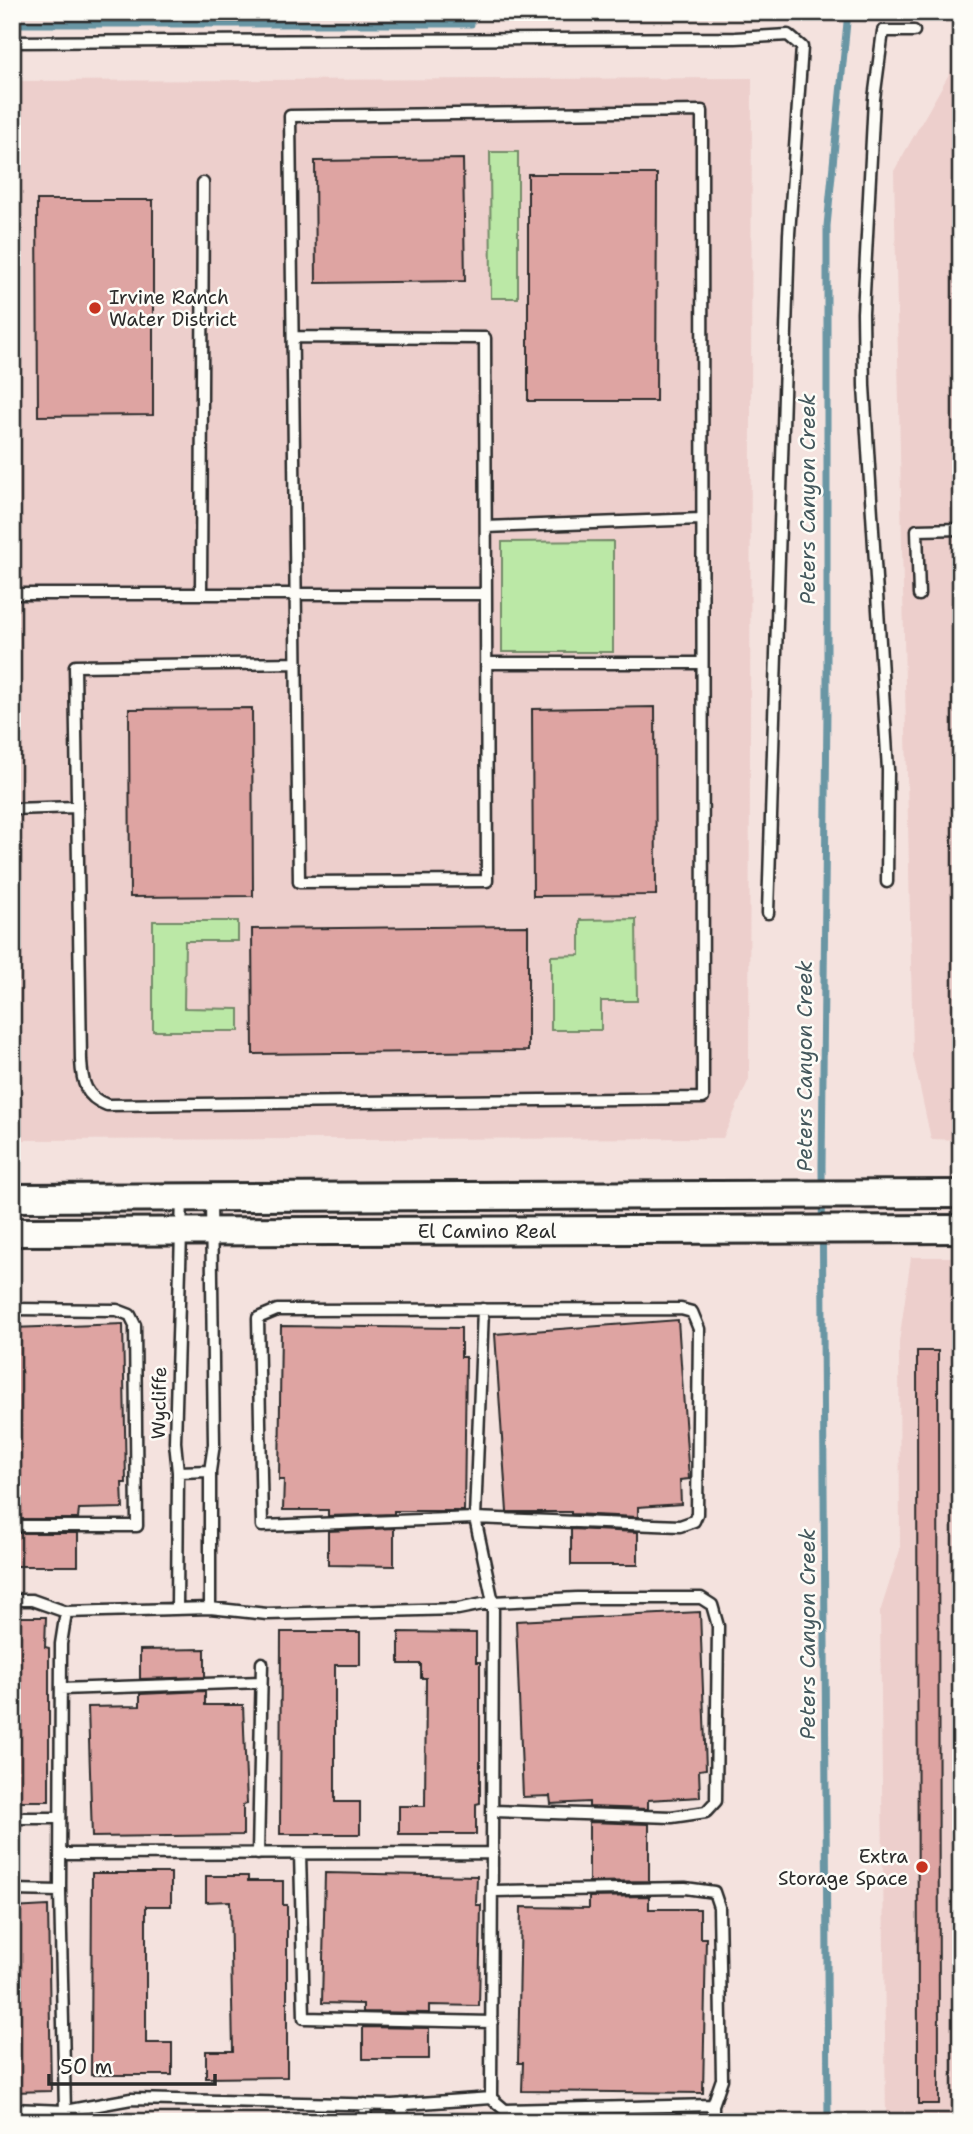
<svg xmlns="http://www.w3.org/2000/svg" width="973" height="2134" font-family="'Shantell Sans',sans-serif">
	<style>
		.built { fill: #edcfcc }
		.green { fill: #bbe8a6; stroke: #738a68; stroke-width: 2 }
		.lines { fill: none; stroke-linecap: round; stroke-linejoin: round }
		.stream { stroke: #6996a4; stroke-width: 7 }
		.building { fill: #dea4a2; stroke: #2b2b2b; stroke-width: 2 }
		.lane-casing { stroke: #2b2b2b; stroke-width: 15 }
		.secondary-casing { stroke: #2b2b2b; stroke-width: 32 }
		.lane { stroke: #fdfcf7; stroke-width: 10 }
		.secondary { stroke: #fdfcf7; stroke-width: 26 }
		.poi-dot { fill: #c8321e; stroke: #fdfcf7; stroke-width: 2.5 }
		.labels { text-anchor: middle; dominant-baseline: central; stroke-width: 5; stroke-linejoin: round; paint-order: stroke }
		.poi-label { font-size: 19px; fill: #2b2b2b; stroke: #fdfcf7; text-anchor: start }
		.street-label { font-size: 19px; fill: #2b2b2b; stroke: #fdfcf7 }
		.water-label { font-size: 21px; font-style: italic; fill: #45585d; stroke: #fdfcf7 }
	</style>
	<rect width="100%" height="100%" fill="#f4e2de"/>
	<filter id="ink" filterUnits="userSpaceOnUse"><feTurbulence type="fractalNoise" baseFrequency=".0143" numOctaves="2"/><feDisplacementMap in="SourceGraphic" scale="14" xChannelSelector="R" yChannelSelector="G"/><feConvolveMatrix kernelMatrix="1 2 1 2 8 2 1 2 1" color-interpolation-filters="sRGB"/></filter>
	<g filter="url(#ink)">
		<path class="built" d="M 961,53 L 961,1140 L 931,1139 L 913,1056 L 894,171 Z
			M 752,78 L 749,1079 L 723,1138 L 12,1140 L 12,81 Z
			M 911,1257 L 961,1257 L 961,2122 L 886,2122 L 880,1612 L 900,1550 L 899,1342 Z"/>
		<path class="green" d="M 490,152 L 518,152 L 518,298 L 491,298 Z
			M 613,541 L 613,652 L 502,652 L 502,542 Z
			M 636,919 L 637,1001 L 601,1001 L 601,1030 L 551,1030 L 551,956 L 580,955 L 580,920 Z
			M 153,921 L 238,921 L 238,941 L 185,941 L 184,1008 L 239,1009 L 239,1031 L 153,1031 Z"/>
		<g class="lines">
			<path class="stream" d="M 12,24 L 471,24
				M 828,2122 L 822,1167 L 827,710 L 827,226 L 848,12"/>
		</g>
		<path class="building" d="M 463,159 L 465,281 L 316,283 L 315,161 Z
			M 528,174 L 657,174 L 656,401 L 528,401 Z
			M 37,200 L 153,200 L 153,415 L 38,416 Z
			M 655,707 L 656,895 L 533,896 L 532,709 Z
			M 252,708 L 253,896 L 130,897 L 129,709 Z
			M 528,926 L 528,1051 L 253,1054 L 252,929 Z
			M 678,1320 L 689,1479 L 680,1480 L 681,1504 L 638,1507 L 638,1517 L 571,1514 L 571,1512 L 507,1512 L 495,1334 Z
			M 123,1324 L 126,1483 L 122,1483 L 123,1508 L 79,1509 L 78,1519 L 12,1519 L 12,1328 Z
			M 281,1326 L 461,1328 L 461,1357 L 466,1357 L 464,1511 L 394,1511 L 394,1514 L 328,1516 L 328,1510 L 283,1510 L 284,1480 L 279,1480 Z
			M 917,1351 L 938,1351 L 939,2104 L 918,2104 Z
			M 394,1528 L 394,1566 L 328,1565 L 328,1531 Z
			M 571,1529 L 638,1532 L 638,1565 L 571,1565 Z
			M 12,1533 L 78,1533 L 78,1566 L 12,1566 Z
			M 700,1612 L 706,1769 L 699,1770 L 700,1797 L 648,1800 L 648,1809 L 589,1807 L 589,1802 L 551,1804 L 550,1796 L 523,1797 L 516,1621 Z
			M 12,1617 L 46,1617 L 45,1647 L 49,1648 L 49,1801 L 12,1801 Z
			M 281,1632 L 360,1632 L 360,1665 L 335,1665 L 335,1802 L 360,1802 L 360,1834 L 280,1834 Z
			M 399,1632 L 476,1633 L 476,1662 L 480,1662 L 480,1803 L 476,1804 L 476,1834 L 399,1834 L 399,1806 L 425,1806 L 426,1678 L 421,1678 L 421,1664 L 399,1664 Z
			M 205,1649 L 205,1677 L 140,1679 L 140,1650 Z
			M 205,1691 L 205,1705 L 243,1705 L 247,1804 L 243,1805 L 243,1835 L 92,1837 L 88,1707 L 140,1706 L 140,1694 Z
			M 589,1822 L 649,1824 L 649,1881 L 589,1882 Z
			M 92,1873 L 171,1873 L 171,1906 L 146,1906 L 146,2043 L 172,2043 L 172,2075 L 91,2075 Z
			M 325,1873 L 477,1876 L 476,1905 L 481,1905 L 479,2006 L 429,2005 L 429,2013 L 363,2012 L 363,2004 L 322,2003 Z
			M 206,1876 L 248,1876 L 248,1881 L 283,1881 L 283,1905 L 287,1905 L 287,2077 L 206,2078 L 206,2051 L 233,2051 L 230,1901 L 206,1902 Z
			M 649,1896 L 649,1909 L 700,1909 L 700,1938 L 706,1938 L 703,2093 L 522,2091 L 523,2063 L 518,2063 L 521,1907 L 589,1908 L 589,1897 Z
			M 48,1906 L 51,2091 L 12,2092 L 12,1908 Z
			M 363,2027 L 429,2028 L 429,2059 L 363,2059 Z"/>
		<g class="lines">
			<g class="lane-casing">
				<path id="lane" d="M 12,42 L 735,38 L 788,35 L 802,47 L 789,234 L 768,913
					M 293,337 L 485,338 L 487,881 L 299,882 C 296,627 293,371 290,116 L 702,111 L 703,1098 L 107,1105 C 85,1097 82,1082 81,1060 L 75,666 L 297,663
					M 486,527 L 701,519
					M 12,594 L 486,594
					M 201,594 L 203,183
					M 919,595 L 917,530 L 961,529
					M 486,663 L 701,663
					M 12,809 L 77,807
					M 887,882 L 888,770 L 864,386 L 863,313 L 874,99 L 883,31 L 914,31
					M 12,1309 L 117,1310 L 130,1315 L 135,1325 L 137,1526 L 12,1526
					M 483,1309 L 475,1518 L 493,1602 L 491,2098
					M 681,1309 L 692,1312 L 699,1329 L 697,1514 L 694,1521 L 680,1526 L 475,1518 L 262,1526 L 258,1318 L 277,1310 Z
					M 178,1472 L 210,1471
					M 12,1600 L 32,1600 L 66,1612 L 210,1608 L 267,1614 L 458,1609 L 493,1602 L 577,1598 L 701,1598 L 712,1605 L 718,1626 L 716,1801 L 706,1812 L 672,1817 L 493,1811
					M 210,1608 L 210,1471 L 214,1444 L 211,1199
					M 177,1609 L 178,1472 L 175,1442 L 182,1198
					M 66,1612 L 61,1644 L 60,1891 L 65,2111 L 70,2122
					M 61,1689 L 261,1682
					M 12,1818 L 60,1818
					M 300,1853 L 304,2018 L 492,2022
					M 60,1854 L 493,1853
					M 258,1854 L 262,1663
					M 12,1890 L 60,1891
					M 494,1891 L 685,1888 L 714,1892 L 719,1907 L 722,2079 L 713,2105 L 713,2122
					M 365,2104 L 366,2122
					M 402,2104 L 403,2122
					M 12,2109 L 65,2111 L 131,2099 L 392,2105 L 491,2098 L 505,2110 L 713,2105"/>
			</g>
			<g class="secondary-casing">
				<path id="secondary" d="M 12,1198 L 961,1194
					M 12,1232 L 961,1229"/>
			</g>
			<use href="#lane" class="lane"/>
			<use href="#secondary" class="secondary"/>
		</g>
	</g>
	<g class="poi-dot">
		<circle cx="95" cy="308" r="7"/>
		<circle cx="922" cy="1867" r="7"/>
	</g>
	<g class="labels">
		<g class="poi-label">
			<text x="109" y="297">Irvine Ranch<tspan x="109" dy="22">Water District</tspan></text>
			<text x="908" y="1856" text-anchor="end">Extra<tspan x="908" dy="22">Storage Space</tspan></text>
		</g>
		<g class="street-label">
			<text x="487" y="1231">El Camino Real</text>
			<text transform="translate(159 1403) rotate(-89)">Wycliffe</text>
		</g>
		<g class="water-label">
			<text transform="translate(808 499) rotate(-90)">Peters Canyon Creek</text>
			<text transform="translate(805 1066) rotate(-90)">Peters Canyon Creek</text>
			<text transform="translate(808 1634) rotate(-90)">Peters Canyon Creek</text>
		</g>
	</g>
	<rect width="973" height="2134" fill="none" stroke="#fdfcf7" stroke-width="42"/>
	<rect x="21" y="21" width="931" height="2092" fill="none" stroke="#2b2b2b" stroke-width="2.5" filter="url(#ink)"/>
	<path d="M49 2074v10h166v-10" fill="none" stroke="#2b2b2b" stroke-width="3.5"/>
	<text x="60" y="2074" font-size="21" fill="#2b2b2b" stroke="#fdfcf7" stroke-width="5" paint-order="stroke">50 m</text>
</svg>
